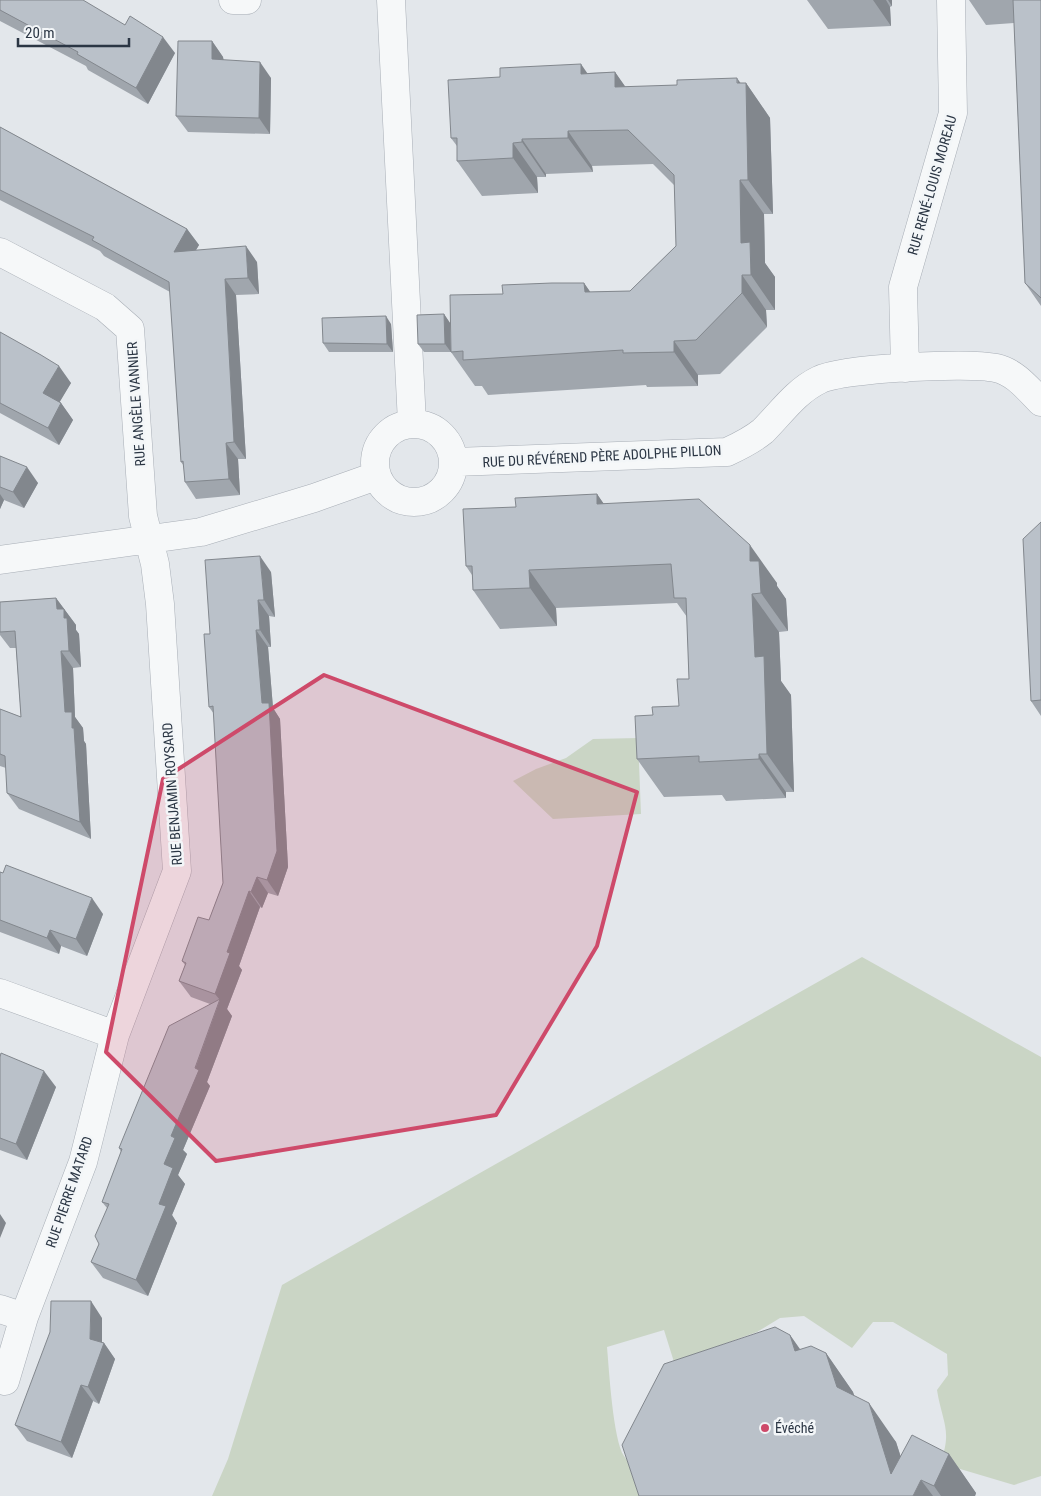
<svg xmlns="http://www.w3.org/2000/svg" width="1041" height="1496" font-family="'Roboto Condensed',sans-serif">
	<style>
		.green { fill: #cad5c5 }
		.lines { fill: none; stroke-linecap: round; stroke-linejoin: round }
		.street-casing { stroke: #a8aeb6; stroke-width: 29 }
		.street { stroke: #f6f8f9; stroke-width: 28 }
		.wall { fill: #a0a6ad }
		.shaded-wall { fill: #82878d }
		.building { fill: #bac1c9; stroke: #82878d }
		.marked { fill: #ce4a6a; fill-opacity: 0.2; stroke: #ce4a6a; stroke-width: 4; stroke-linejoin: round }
		.poi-dot { fill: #ce4a6a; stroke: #f3f6f8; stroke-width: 2 }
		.labels { text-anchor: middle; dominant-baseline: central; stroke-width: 5; stroke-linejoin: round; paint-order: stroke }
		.street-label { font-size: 14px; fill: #2b3644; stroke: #f3f6f8 }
		.poi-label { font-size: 14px; fill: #2b3644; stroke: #f3f6f8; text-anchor: start }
	</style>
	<rect width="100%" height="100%" fill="#e3e7eb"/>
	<path class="green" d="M 638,738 L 641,814 L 553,819 L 513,781 L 536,769 L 566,758 L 593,739 Z
		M 862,957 L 1041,1057 L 1041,1476 L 1014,1485 L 940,1463 C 953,1431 942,1422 937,1390 L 948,1375 L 947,1354 L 893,1322 L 873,1322 L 852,1348 L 804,1316 L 780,1318 L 757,1332 L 674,1362 L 664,1330 L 607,1347 C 609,1369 613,1440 624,1456 C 634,1471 647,1478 653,1496 L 212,1496 L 228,1459 L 282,1285 Z"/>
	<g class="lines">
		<g class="street-casing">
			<path id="street" d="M 233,0 L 247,0
				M 391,0 L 412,423
				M 0,252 L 105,307 L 130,329 L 143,516 L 155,564 L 160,604 L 177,871 L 115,1035 L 0,993
				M 905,368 L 903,287 L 953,113 L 951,0
				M375 463a39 39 0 1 1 78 0a39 39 0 1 1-78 0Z
				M 454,462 L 727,452 C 740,446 752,440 763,431 C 781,413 796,391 819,380 C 842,368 969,362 996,368 C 1015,372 1028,389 1041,402
				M 0,560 L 201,532 L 314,498 L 376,476
				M 0,1309 L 24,1317 L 83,1162 L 115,1035
				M 5,1381 L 24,1317"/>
		</g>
		<use href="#street" class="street"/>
	</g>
	<path class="wall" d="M 0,0 L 125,25 L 175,53 L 148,104 L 88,70 L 86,66 L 0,21 Z
		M 807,0 L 892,0 L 892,6 L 890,7 L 891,26 L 828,29 Z
		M 969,0 L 1041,0 L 1041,306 L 1025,283 L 1014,23 L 986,25 Z
		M 212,41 L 223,57 L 224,60 L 271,78 L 270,134 L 188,132 L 176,116 Z
		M 615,72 L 625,87 L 746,83 L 770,118 L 773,214 L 764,214 L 765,263 L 775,277 L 775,310 L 766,310 L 767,327 L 720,374 L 698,375 L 698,386 L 647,387 L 646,385 L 488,395 L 482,386 L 475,386 L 451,352 L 503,294 L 584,283 L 590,292 L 630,291 L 676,246 L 675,186 L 653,164 L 592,166 L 593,172 L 546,174 L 546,177 L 537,177 L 538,193 L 482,196 L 457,161 L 457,146 L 451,138 L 588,73 Z
		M 0,127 L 187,229 L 199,245 L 196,250 L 257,262 L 259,294 L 236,295 L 246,459 L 238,459 L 240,495 L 196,499 L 185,482 L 184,466 L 181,462 L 170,292 L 104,256 L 100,251 L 0,200 Z
		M 444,314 L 450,323 L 451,352 L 424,352 L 418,344 Z
		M 391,324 L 393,352 L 329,352 L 323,343 Z
		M 0,332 L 71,383 L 59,402 L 61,403 L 73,420 L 59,445 L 0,413 Z
		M 0,456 L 38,483 L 24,508 L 4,500 L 0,509 Z
		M 597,494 L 603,503 L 777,583 L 777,586 L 786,599 L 788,631 L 779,632 L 781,681 L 791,695 L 794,792 L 786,792 L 786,798 L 726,801 L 722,795 L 664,797 L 637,759 L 653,715 L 679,706 L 689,679 L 687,617 L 677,603 L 556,608 L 557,626 L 500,629 L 473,590 L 472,575 L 466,566 L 516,507 Z
		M 1041,522 L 1041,716 L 1031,701 Z
		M 271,572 L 275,617 L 269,616 L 271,647 L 268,647 L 273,708 L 280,719 L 288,867 L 278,896 L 268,893 L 262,908 L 260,907 L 239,966 L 242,970 L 227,1009 L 232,1016 L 207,1082 L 210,1086 L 183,1150 L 187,1154 L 178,1175 L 185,1184 L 172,1215 L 177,1223 L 148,1296 L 103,1278 L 91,1262 L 99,1244 L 107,1208 L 102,1202 L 121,1152 L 119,1148 L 210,1004 L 191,997 L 179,981 L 185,965 L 182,961 L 209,920 L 223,883 L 214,714 L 209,707 L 210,634 Z
		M 56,598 L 76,625 L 76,630 L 79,634 L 81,667 L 73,668 L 75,717 L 83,728 L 84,741 L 86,744 L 91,839 L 19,809 L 7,793 L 6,768 L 0,766 L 0,709 L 21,717 L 16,648 L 10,648 L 0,635 L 0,602 Z
		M 0,872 L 103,914 L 87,956 L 61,946 L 59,954 L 0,932 Z
		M 0,1057 L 56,1087 L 27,1160 L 0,1150 Z
		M 102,1318 L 102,1343 L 104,1343 L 115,1359 L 99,1404 L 93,1401 L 72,1458 L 27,1441 L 15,1425 Z
		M 790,1335 L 800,1349 L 826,1353 L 853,1392 L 854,1396 L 896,1442 L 901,1457 L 949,1454 L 976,1493 L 975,1496 L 639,1496 Z"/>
	<path class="shaded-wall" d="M 873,0 L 886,0 L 890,7 L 891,26 Z
		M 888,0 L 892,0 L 892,6 Z
		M 163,37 L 175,53 L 148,104 L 136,88 Z
		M 212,41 L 223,57 L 224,76 L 212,59 Z
		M 260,62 L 271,78 L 270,134 L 259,118 Z
		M 581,64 L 605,99 L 581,74 Z
		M 615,72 L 639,106 L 615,87 Z
		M 737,78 L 746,91 L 746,83 L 770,118 L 773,214 L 748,180 Z
		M 568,131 L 592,166 L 593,172 L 568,138 Z
		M 522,139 L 546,174 L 546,177 L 522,142 Z
		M 513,143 L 537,177 L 538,193 L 513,158 Z
		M 740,180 L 764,214 L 765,263 L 775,277 L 775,310 L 751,275 L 741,243 Z
		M 187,229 L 199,245 L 185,268 L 174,252 Z
		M 246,246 L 257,262 L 259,294 L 248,278 Z
		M 742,275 L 766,310 L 767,327 L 742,293 Z
		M 225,279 L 236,295 L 246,459 L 234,442 Z
		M 584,283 L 608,317 L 585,292 Z
		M 444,314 L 450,323 L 451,352 L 445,344 Z
		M 386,316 L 391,324 L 393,352 L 387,344 Z
		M 674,341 L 698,375 L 698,386 L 674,352 Z
		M 59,366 L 71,383 L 55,410 L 43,393 Z
		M 61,403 L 73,420 L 59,445 L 48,428 Z
		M 226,443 L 238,459 L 240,495 L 229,479 Z
		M 27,467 L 38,483 L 24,508 L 13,492 Z
		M 0,494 L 4,500 L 0,509 Z
		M 597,494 L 624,533 L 597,504 Z
		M 750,545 L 777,583 L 777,586 L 786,599 L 788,631 L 761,593 L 750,561 Z
		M 260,556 L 271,572 L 275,617 L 264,600 Z
		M 529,570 L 556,608 L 557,626 L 530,588 Z
		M 752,594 L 779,632 L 781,681 L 791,695 L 794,792 L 767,754 L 755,657 Z
		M 56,598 L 76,625 L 76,630 L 79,634 L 81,667 L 69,651 L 57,609 Z
		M 258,600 L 269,616 L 271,647 L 260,630 Z
		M 256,630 L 268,647 L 273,708 L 280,719 L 288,867 L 278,896 L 267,880 L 262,703 Z
		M 61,651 L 73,668 L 75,717 L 83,728 L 84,741 L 86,744 L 91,839 L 80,822 L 65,712 Z
		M 759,754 L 786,792 L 786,798 L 759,759 Z
		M 257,877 L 268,893 L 262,908 L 251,892 Z
		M 249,891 L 260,907 L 239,966 L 242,970 L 227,1009 L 232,1016 L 207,1082 L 210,1086 L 183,1150 L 187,1154 L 178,1175 L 185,1184 L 172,1215 L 177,1223 L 148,1296 L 136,1280 L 159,1204 L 164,1164 L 171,1136 L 220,1000 L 215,994 L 227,952 Z
		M 92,898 L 103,914 L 87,956 L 76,939 Z
		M 50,930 L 61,946 L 59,954 L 47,938 Z
		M 44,1071 L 56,1087 L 27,1160 L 16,1144 Z
		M 0,1214 L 6,1223 L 0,1238 Z
		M 91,1301 L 102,1318 L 102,1349 L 104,1343 L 115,1359 L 99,1404 L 88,1387 L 90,1339 Z
		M 790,1335 L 817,1374 L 795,1351 Z
		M 826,1353 L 853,1392 L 864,1425 L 837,1387 Z
		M 81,1385 L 93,1401 L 72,1458 L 61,1442 Z
		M 869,1403 L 896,1442 L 913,1496 L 921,1480 L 933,1496 L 907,1496 L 891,1474 Z
		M 949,1454 L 976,1493 L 975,1496 L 941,1496 L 934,1486 Z"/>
	<path class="building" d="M 0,0 L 83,0 L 125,25 L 130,16 L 163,37 L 136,88 L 77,54 L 78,52 L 0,10 Z
		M 1013,0 L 1041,0 L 1041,298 L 1025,283 Z
		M 178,41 L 212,41 L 212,59 L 260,62 L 259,118 L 176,116 Z
		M 581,64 L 581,74 L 615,72 L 615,87 L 677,85 L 677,80 L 737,78 L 737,83 L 746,83 L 748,180 L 740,180 L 741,243 L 750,242 L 751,275 L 742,275 L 742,293 L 696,340 L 674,341 L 674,352 L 623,353 L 623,350 L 463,360 L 463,351 L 451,352 L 450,295 L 503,294 L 502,285 L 552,283 L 584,283 L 585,292 L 630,291 L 676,246 L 674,175 L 628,130 L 568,131 L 568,138 L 522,139 L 522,142 L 513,143 L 513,158 L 457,161 L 457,138 L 451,138 L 448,80 L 500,77 L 500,68 Z
		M 0,127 L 187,229 L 174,252 L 246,246 L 248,278 L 225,279 L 234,442 L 226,443 L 229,479 L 185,482 L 183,461 L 181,462 L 169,282 L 92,240 L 94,237 L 0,190 Z
		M 444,314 L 445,344 L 418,344 L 417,315 Z
		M 386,316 L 387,344 L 323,343 L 322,318 Z
		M 0,332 L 41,355 L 59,366 L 43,393 L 61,403 L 48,428 L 0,403 Z
		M 0,456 L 27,467 L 13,492 L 0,487 Z
		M 597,494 L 597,504 L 699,499 L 750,545 L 750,561 L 759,561 L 761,593 L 752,594 L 755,657 L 764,656 L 767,754 L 759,754 L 759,759 L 699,762 L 699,756 L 637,759 L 635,716 L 653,715 L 652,707 L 679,706 L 677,679 L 689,679 L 686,598 L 674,598 L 671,564 L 529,570 L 530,588 L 473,590 L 472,566 L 466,566 L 463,509 L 516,507 L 515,498 Z
		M 1041,522 L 1041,700 L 1031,701 L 1023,539 Z
		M 260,556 L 264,600 L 258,600 L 260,630 L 256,630 L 262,703 L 269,703 L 277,851 L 267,880 L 257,877 L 251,892 L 249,891 L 227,952 L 230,953 L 215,994 L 179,981 L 186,963 L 182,961 L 198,917 L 209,920 L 223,883 L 213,706 L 209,707 L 204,634 L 210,634 L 205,560 Z
		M 56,598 L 57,609 L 64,609 L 64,618 L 67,618 L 69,651 L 61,651 L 65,712 L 72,712 L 72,728 L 74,728 L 80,822 L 7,793 L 5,756 L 0,754 L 0,709 L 21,717 L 15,631 L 0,632 L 0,602 Z
		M 6,865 L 92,898 L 76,939 L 50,930 L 47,938 L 0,920 L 0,872 L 3,873 Z
		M 220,999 L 195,1068 L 199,1070 L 171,1136 L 175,1138 L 164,1164 L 173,1168 L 159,1204 L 166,1206 L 136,1280 L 91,1262 L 99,1244 L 95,1236 L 109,1204 L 102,1202 L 122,1149 L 119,1148 L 169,1026 Z
		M 1,1053 L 44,1071 L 16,1144 L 0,1138 L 0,1057 Z
		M 51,1301 L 91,1301 L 90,1339 L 104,1343 L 88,1387 L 81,1385 L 61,1442 L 15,1425 L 50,1332 Z
		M 775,1327 L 790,1335 L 795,1351 L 811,1346 L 826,1353 L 837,1387 L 869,1403 L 891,1474 L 912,1435 L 949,1454 L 934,1486 L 921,1480 L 913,1496 L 639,1496 L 622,1445 L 664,1364 Z"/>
	<path class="marked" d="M 324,675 L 637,792 L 597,946 L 496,1115 L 216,1161 L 106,1052 L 163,779 Z"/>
	<circle class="poi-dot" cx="765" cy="1428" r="5"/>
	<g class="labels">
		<g class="street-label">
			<text transform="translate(932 185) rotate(-74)">RUE RENÉ-LOUIS MOREAU</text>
			<text transform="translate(136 404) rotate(-94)">RUE ANGÈLE VANNIER</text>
			<text transform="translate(602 456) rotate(-3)">RUE DU RÉVÉREND PÈRE ADOLPHE PILLON</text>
			<text transform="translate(172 794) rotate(-94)">RUE BENJAMIN ROYSARD</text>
			<text transform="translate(69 1192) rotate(-71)">RUE PIERRE MATARD</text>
		</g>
		<g class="poi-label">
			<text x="775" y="1428">Évéché</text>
		</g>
	</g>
	<path d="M18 38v8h111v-8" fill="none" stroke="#2b3644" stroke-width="2.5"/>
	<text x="25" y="38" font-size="15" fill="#2b3644" stroke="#f3f6f8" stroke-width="4" paint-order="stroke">20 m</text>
</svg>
